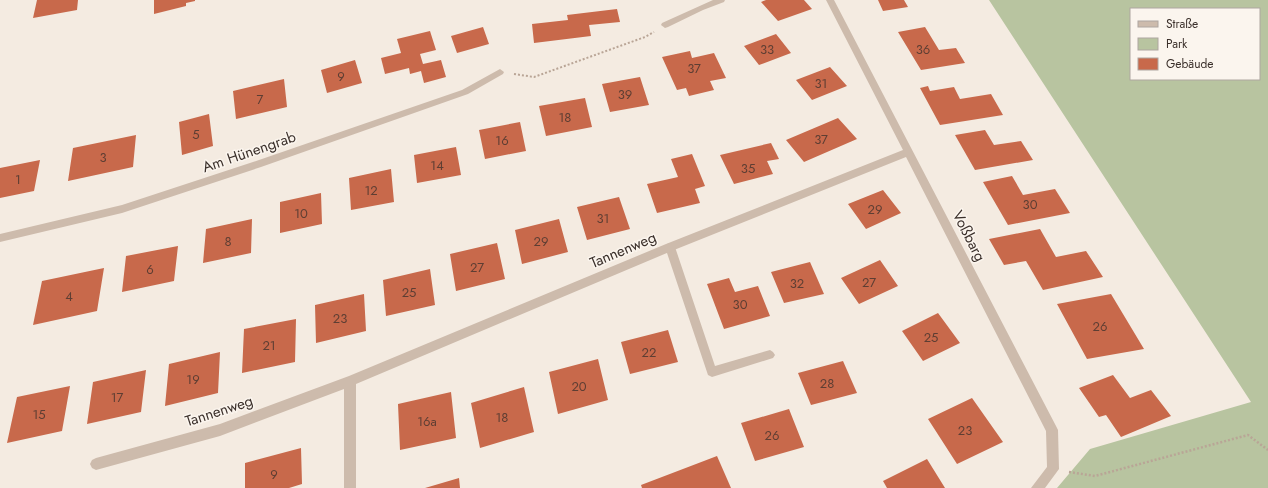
<svg xmlns="http://www.w3.org/2000/svg" width="1268" height="488" font-family="Jost,sans-serif">
	<style>
		.green { fill: #b8c4a0; fill-rule: evenodd }
		.building { fill: #c8694b }
		.lines { fill: none; stroke-linecap: round; stroke-linejoin: round }
		.path-far1 { stroke: #b9a596; stroke-width: 2; stroke-dasharray: 2 2; stroke-linecap: butt }
		.path { stroke: #b9a596; stroke-width: 2.5; stroke-dasharray: 2 2; stroke-linecap: butt }
		.service { fill: #cdbbac; fill-rule: evenodd }
		.minor { fill: #cdbbac; fill-rule: evenodd }
		.labels { text-anchor: middle; dominant-baseline: central; stroke-width: 3; stroke-linejoin: round; paint-order: stroke }
		.number-label { font-size: 13px; fill: #5e3e33 }
		.street-label { font-size: 15px; fill: #3b302b; stroke: #fbf5ee }
	</style>
	<rect width="100%" height="100%" fill="#f4ebe1"/>
	<path class="green" d="M 989,0 L 1268,0 L 1268,488 L 1057,488 L 1090,449 L 1251,402 ZM 1131,9 L 1259,9 L 1259,79 L 1131,79 Z"/>
	<path class="building" d="M 37,0 L 78,0 L 77,10 L 33,18 Z
		M 154,0 L 195,0 L 195,1 L 186,3 L 186,6 L 154,14 Z
		M 766,0 L 804,0 L 812,9 L 778,21 L 761,2 Z
		M 878,0 L 904,0 L 908,7 L 883,11 Z
		M 617,9 L 620,22 L 589,25 L 591,36 L 534,43 L 532,24 L 568,20 L 567,15 Z
		M 483,27 L 489,44 L 457,53 L 451,36 Z
		M 925,27 L 939,50 L 956,48 L 965,63 L 921,70 L 898,32 Z
		M 430,31 L 436,50 L 420,54 L 423,64 L 441,60 L 446,77 L 424,83 L 421,71 L 410,74 L 409,68 L 385,74 L 381,58 L 401,53 L 397,39 Z
		M 776,34 L 791,53 L 759,65 L 744,46 Z
		M 690,51 L 692,58 L 714,53 L 726,78 L 710,81 L 714,90 L 689,96 L 686,88 L 677,90 L 662,57 Z
		M 355,60 L 362,83 L 327,93 L 321,70 Z
		M 830,67 L 847,86 L 812,100 L 796,80 Z
		M 640,77 L 649,105 L 610,112 L 602,84 Z
		M 284,79 L 287,107 L 236,119 L 233,91 Z
		M 928,86 L 930,91 L 954,87 L 960,99 L 991,94 L 1003,115 L 940,125 L 920,88 Z
		M 585,98 L 592,127 L 546,136 L 539,106 Z
		M 209,114 L 213,146 L 182,155 L 179,122 Z
		M 838,118 L 857,139 L 804,162 L 786,140 Z
		M 520,122 L 526,151 L 485,159 L 479,130 Z
		M 985,130 L 994,145 L 1021,141 L 1033,160 L 975,170 L 955,135 Z
		M 136,135 L 133,167 L 68,181 L 73,148 Z
		M 771,143 L 779,159 L 767,161 L 773,174 L 734,184 L 720,155 Z
		M 456,147 L 461,175 L 417,183 L 414,155 Z
		M 692,154 L 705,186 L 695,189 L 700,203 L 657,213 L 647,184 L 678,177 L 671,159 Z
		M 40,160 L 34,191 L 0,198 L 0,168 Z
		M 391,169 L 394,202 L 351,210 L 349,178 Z
		M 1012,176 L 1023,195 L 1055,189 L 1070,213 L 1008,225 L 983,182 Z
		M 883,190 L 901,213 L 866,229 L 848,204 Z
		M 321,193 L 322,224 L 280,233 L 280,202 Z
		M 619,197 L 630,229 L 587,240 L 577,207 Z
		M 252,219 L 251,253 L 203,263 L 206,229 Z
		M 559,219 L 568,252 L 522,264 L 515,230 Z
		M 1040,229 L 1056,257 L 1086,251 L 1103,277 L 1043,290 L 1026,261 L 1004,265 L 989,239 Z
		M 497,243 L 505,279 L 456,291 L 450,254 Z
		M 178,246 L 174,281 L 122,292 L 126,256 Z
		M 880,260 L 898,286 L 859,304 L 841,278 Z
		M 810,262 L 824,294 L 784,303 L 771,272 Z
		M 104,268 L 97,311 L 33,325 L 42,281 Z
		M 430,269 L 435,305 L 386,316 L 383,280 Z
		M 729,278 L 735,292 L 758,286 L 770,316 L 724,329 L 707,284 Z
		M 364,294 L 366,331 L 316,343 L 315,305 Z
		M 1111,294 L 1144,349 L 1087,359 L 1057,304 Z
		M 938,313 L 960,343 L 923,361 L 902,331 Z
		M 296,319 L 295,362 L 242,373 L 244,329 Z
		M 668,330 L 678,362 L 630,374 L 621,342 Z
		M 220,352 L 218,393 L 165,406 L 169,364 Z
		M 598,359 L 608,400 L 558,414 L 549,372 Z
		M 843,361 L 857,393 L 811,405 L 798,373 Z
		M 146,370 L 141,412 L 87,424 L 93,382 Z
		M 1113,375 L 1130,398 L 1151,390 L 1171,416 L 1121,437 L 1106,415 L 1099,417 L 1079,388 Z
		M 70,386 L 62,431 L 7,443 L 17,397 Z
		M 524,387 L 534,432 L 480,448 L 471,403 Z
		M 451,392 L 456,438 L 400,450 L 398,404 Z
		M 972,398 L 1003,442 L 957,464 L 928,419 Z
		M 789,409 L 804,447 L 755,461 L 741,423 Z
		M 301,448 L 302,484 L 289,488 L 245,488 L 245,463 Z
		M 717,456 L 731,488 L 642,488 L 641,485 Z
		M 927,459 L 945,488 L 887,488 L 883,481 Z
		M 459,478 L 460,488 L 425,488 Z"/>
	<g class="lines">
		<path class="path-far1" d="M 514,74 L 534,77 L 645,37 L 654,32"/>
		<path class="path" d="M 1069,472 L 1095,476 L 1248,435 L 1268,450"/>
		<path class="service" d="M 670,243 L 673,244 L 675,247 L 715,366 L 770,350 L 773,352 L 775,355 L 773,358 L 712,377 L 708,375 L 665,247 L 667,244 Z"/>
		<path class="minor" d="M 713,0 L 725,0 L 724,2 L 703,10 L 668,27 L 665,28 L 661,25 L 662,23 Z
			M 826,0 L 834,0 L 1056,426 L 1058,430 L 1059,469 L 1045,488 L 1031,488 L 1047,467 L 1046,431 L 906,157 L 674,250 L 356,384 L 356,488 L 344,488 L 344,389 L 220,436 L 96,470 L 92,468 L 90,464 L 92,460 L 96,458 L 220,424 L 349,376 L 666,244 L 903,150 Z
			M 500,69 L 504,72 L 503,74 L 468,94 L 261,167 L 122,213 L 0,242 L 0,234 L 122,205 L 259,160 L 462,90 Z"/>
	</g>
	<g class="labels">
		<g class="number-label">
			<text x="767" y="49">33</text>
			<text x="923" y="49">36</text>
			<text x="694" y="68">37</text>
			<text x="341" y="76">9</text>
			<text x="821" y="83">31</text>
			<text x="625" y="94">39</text>
			<text x="260" y="99">7</text>
			<text x="565" y="117">18</text>
			<text x="196" y="134">5</text>
			<text x="821" y="139">37</text>
			<text x="502" y="140">16</text>
			<text x="103" y="157">3</text>
			<text x="437" y="165">14</text>
			<text x="748" y="168">35</text>
			<text x="18" y="179">1</text>
			<text x="371" y="190">12</text>
			<text x="1030" y="204">30</text>
			<text x="875" y="209">29</text>
			<text x="301" y="213">10</text>
			<text x="603" y="218">31</text>
			<text x="228" y="241">8</text>
			<text x="541" y="241">29</text>
			<text x="477" y="267">27</text>
			<text x="150" y="269">6</text>
			<text x="869" y="282">27</text>
			<text x="797" y="283">32</text>
			<text x="409" y="292">25</text>
			<text x="69" y="296">4</text>
			<text x="740" y="304">30</text>
			<text x="340" y="318">23</text>
			<text x="1100" y="326">26</text>
			<text x="931" y="337">25</text>
			<text x="269" y="345">21</text>
			<text x="649" y="352">22</text>
			<text x="193" y="379">19</text>
			<text x="827" y="383">28</text>
			<text x="579" y="386">20</text>
			<text x="117" y="397">17</text>
			<text x="39" y="414">15</text>
			<text x="502" y="417">18</text>
			<text x="427" y="421">16a</text>
			<text x="965" y="430">23</text>
			<text x="772" y="435">26</text>
			<text x="274" y="474">9</text>
		</g>
		<g class="street-label">
			<text transform="translate(249 152) rotate(-19)">Am Hünengrab</text>
			<text transform="translate(969 236) rotate(63)">Voßbarg</text>
			<text transform="translate(623 250) rotate(-23)">Tannenweg</text>
			<text transform="translate(219 411) rotate(-18)">Tannenweg</text>
		</g>
	</g>
	<rect x="1130" y="8" width="130" height="72" fill="#fbf5ee" stroke="#aea6a0"/>
	<rect x="1138" y="21" width="20" height="6" fill="#cdbbac" stroke="#aea6a0"/>
	<text x="1166" y="28" font-size="12" fill="#3b302b">Straße</text>
	<rect x="1138" y="38" width="20" height="12" fill="#b8c4a0" stroke="#aea6a0"/>
	<text x="1166" y="48" font-size="12" fill="#3b302b">Park</text>
	<rect x="1138" y="58" width="20" height="12" fill="#c8694b" stroke="#aea6a0"/>
	<text x="1166" y="68" font-size="12" fill="#3b302b">Gebäude</text>
</svg>
